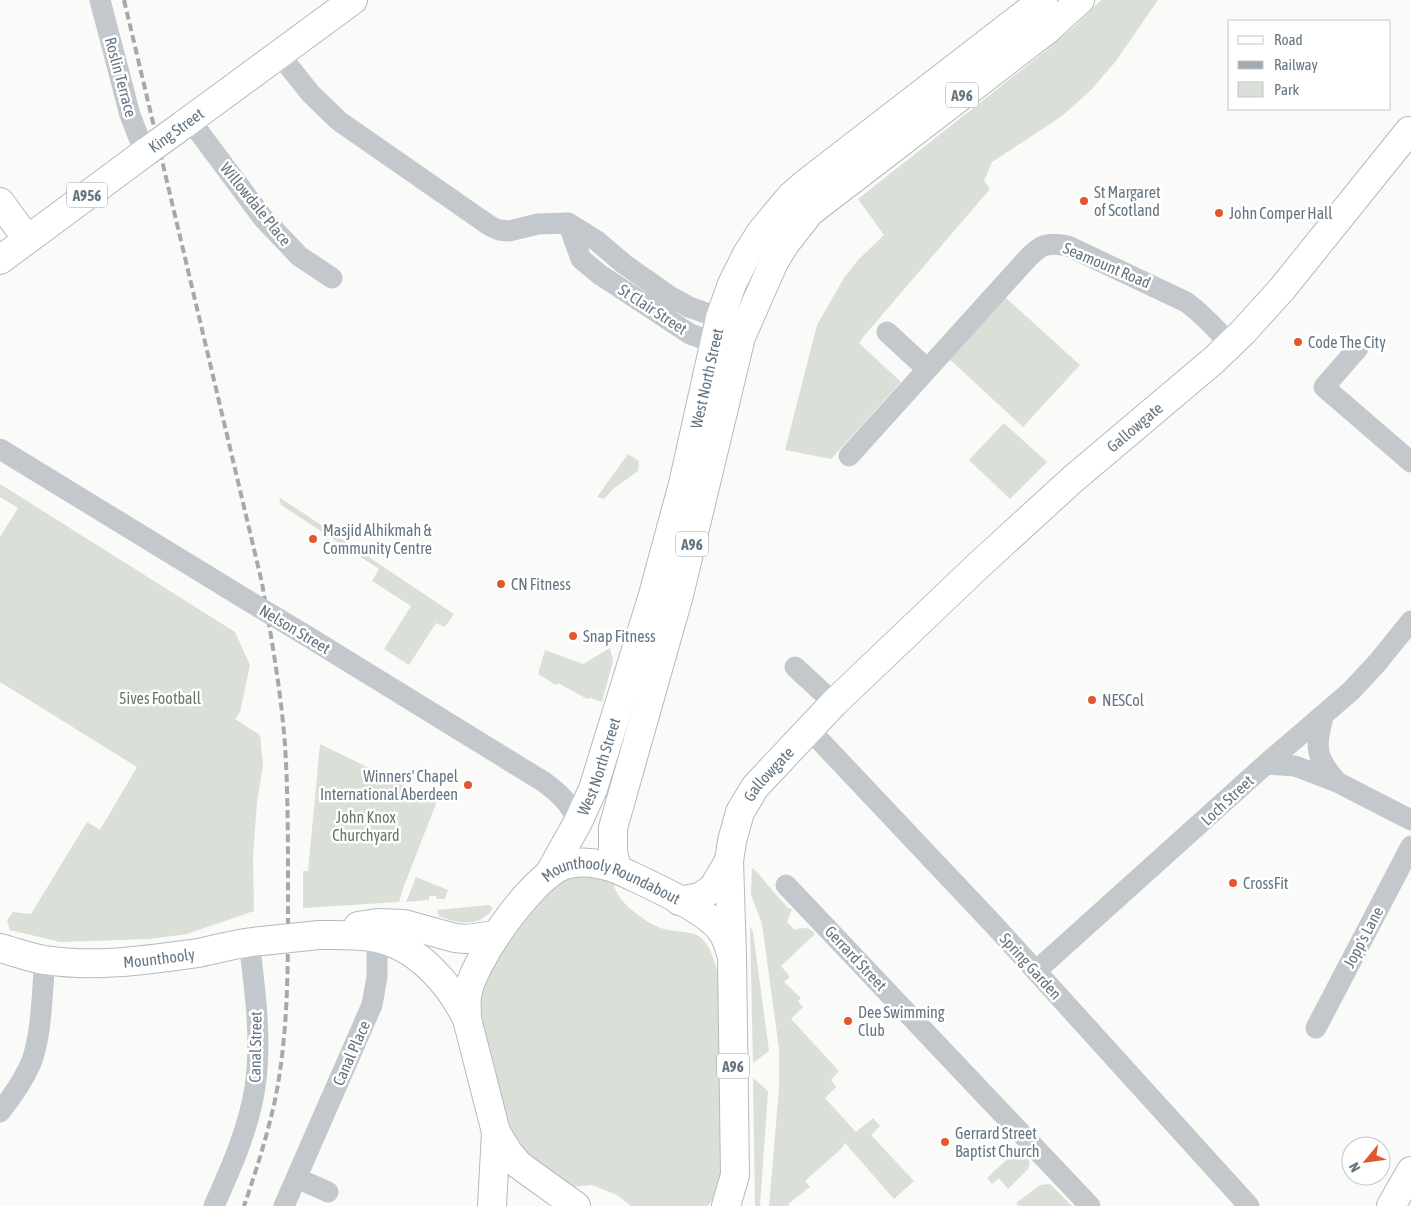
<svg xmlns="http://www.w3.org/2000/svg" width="1411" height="1206" font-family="'Asap Condensed',sans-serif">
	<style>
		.green { fill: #dadfd7 }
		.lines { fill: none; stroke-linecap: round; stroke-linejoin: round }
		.secondary-casing { stroke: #b3babf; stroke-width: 30 }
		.primary-casing { stroke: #b5babe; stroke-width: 30 }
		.street { stroke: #c3c8cc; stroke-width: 21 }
		.secondary { stroke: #fff; stroke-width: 28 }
		.primary { stroke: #fff; stroke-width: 28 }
		.rail { stroke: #a2aab0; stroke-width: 4; stroke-dasharray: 8 4; stroke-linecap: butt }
		.secondary-bridge-casing { stroke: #b3babf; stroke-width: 30; stroke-linecap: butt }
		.primary-bridge-casing { stroke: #b5babe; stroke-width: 30; stroke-linecap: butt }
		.street-bridge { stroke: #c3c8cc; stroke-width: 21 }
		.secondary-bridge { stroke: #fff; stroke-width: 28 }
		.primary-bridge { stroke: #fff; stroke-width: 28 }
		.poi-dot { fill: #e4572e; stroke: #fff; stroke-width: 2 }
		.labels { text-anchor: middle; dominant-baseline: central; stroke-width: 5; stroke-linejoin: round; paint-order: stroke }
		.shield { fill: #fff; stroke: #939fa8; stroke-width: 1 }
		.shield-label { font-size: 15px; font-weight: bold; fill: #657683 }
		.street-label { font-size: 16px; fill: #657683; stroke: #fff }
		.poi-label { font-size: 16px; fill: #657683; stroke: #fff; text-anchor: start }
		.park-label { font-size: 16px; fill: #687a64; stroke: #fff }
	</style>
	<rect width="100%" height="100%" fill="#fafaf8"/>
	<path class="green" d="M 1101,0 L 1158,0 L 1116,61 L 1091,90 L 1062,116 L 992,162 L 984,181 L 990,189 L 864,336 L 859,343 L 901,382 L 831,459 L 785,450 L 817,325 L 844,278 L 858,260 L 884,235 L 858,199 L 1047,50 L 1076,25 Z
		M 1004,296 L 1080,365 L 1023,427 L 947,357 Z
		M 1004,423 L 1047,462 L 1010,499 L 969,460 Z
		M 628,454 L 639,461 L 638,471 L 613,489 L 604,499 L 597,497 Z
		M 0,484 L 235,632 L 250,665 L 240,712 L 235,719 L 260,735 L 263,765 L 257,802 L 253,857 L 254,911 L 187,934 L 149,939 L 60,942 L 10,930 L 7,920 L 13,912 L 31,914 L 87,822 L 100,830 L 137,767 L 0,682 L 0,537 L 18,508 L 0,497 Z
		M 279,497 L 454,614 L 445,627 L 436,623 L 409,665 L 384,649 L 411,606 L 372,581 L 379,569 L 281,505 Z
		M 610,648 L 613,661 L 602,702 L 591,698 L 587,699 L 558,683 L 556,685 L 538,674 L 545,650 L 583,664 Z
		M 320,744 L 437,801 L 404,886 L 399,902 L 303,908 L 303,871 L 308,871 Z
		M 752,868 L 757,872 L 773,891 L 788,908 L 792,909 L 787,922 L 795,930 C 804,927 809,927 815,934 L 781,966 L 790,977 L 784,982 L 801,998 L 798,1001 L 803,1007 L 791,1019 L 839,1071 L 831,1080 L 836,1087 L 825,1098 L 856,1132 L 873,1118 L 880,1126 L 871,1135 L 914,1181 L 894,1199 L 845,1143 L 841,1149 L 805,1181 L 810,1187 L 788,1204 L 789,1206 L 769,1206 L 779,1088 L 779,1049 L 762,924 L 751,895 Z
		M 579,874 L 614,880 C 614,883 614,888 616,891 C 622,905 650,926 664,929 C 675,932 690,931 699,936 C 711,945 714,961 718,974 L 724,1173 L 717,1193 L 708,1206 L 631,1206 L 617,1195 L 592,1185 L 570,1187 L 521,1152 L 511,1131 L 480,1018 L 480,984 L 494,956 L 550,886 Z
		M 416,877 L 448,890 L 445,899 L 437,899 L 436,896 L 429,896 L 429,900 L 406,902 Z
		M 489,905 L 493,908 C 481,928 457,924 439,916 L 437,910 Z
		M 750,926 L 753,932 L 769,1051 L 753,1063 Z
		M 753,1078 L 768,1091 L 760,1206 L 755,1206 Z
		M 1018,1149 L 1030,1162 L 1028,1169 L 1008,1189 L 999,1178 L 992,1184 L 987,1178 Z
		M 1050,1184 L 1072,1206 L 1019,1206 L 1016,1203 L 1040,1185 Z"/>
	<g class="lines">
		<g class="secondary-casing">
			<g id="secondary">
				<path d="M 0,202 L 27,239"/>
				<path d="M 679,901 L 700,897 L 713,888 L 729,861"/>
				<path d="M 358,926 L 377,923 L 404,924 L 455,938 L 466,939 L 496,935"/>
				<path d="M 319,935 C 338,935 358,934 377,938 C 418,947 450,984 467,1019"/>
				<path id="s1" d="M 0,948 C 15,952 30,958 45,960 C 95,968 147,960 198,953 C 219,949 240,942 262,941"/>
				<path id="s2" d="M 732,957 L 729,861 L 732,841 L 740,812 L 755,787 L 834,703 L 980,564 L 1073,479 L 1214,360 L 1243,332 L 1282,289 L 1409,131"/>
				<path d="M 1391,1206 L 1411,1171"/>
			</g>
		</g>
		<g class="primary-casing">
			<g id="primary">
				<path d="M 183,125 L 353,0"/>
				<path d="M 0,260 L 147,151"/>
				<path d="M 617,869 L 613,852 L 613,828 L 679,595 L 741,337 L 774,262 L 785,244 L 810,212 L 1047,30 L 1080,0"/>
				<path id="s3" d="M 549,874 L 578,822 L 593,789 L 653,595 L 683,484 L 720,318 L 732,284 L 747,254 L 761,232 L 791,196 L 806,183 L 1043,0"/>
				<path d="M 492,1206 L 496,1132"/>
				<path id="s4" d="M 576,1206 L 519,1165 L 508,1152 L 496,1132 L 467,1019 C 467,1012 466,1004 467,996 C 472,962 529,882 560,867 C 578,859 599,863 617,869 C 643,882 703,907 720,929 C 727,937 729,947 732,957 L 735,1175 L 726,1206"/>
			</g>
		</g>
		<path class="street" d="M 100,0 L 130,115 L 139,138 L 147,151
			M 279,54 L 311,94 L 339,121 L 490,226 L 499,230 L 509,231 L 538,224 L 568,223 L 597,241 L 624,264 L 671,297 L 689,307 L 720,318 L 730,327
			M 190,120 L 263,218 L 299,256 L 332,278
			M 568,223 L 581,259 L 599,274 L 690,334 L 715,343 L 730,340
			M 887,332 L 927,369
			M 1358,348 L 1324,387 L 1411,462
			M 0,449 L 247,600
			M 849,456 L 1027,259 C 1041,244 1048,242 1068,246 L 1186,302 C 1203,314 1216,329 1230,344
			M 302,633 L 544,782 C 560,794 570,803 578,822
			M 795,667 L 834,703
			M 1323,717 C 1315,747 1315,757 1337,782
			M 809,729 L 995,926 L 1249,1206
			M 1266,764 L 1295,766 L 1337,782 L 1411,820
			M 786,885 L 1090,1206
			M 1036,971 L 1266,764 L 1351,691 L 1377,663 L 1411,621
			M 1316,1028 L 1411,846
			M 0,1112 C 12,1097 23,1081 31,1063 C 42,1035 42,991 45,960
			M 297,1178 L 328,1192
			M 214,1206 C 231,1168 249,1128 255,1087 C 262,1040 255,989 249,942
			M 284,1206 L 372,1005 L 377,977 L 377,925"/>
		<use href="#secondary" class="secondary"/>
		<use href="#primary" class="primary"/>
		<path class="rail" d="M 124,0 L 262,583 C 271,636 281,691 285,745 C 288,793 288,841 288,889 C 288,959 289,1031 275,1100 C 267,1137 256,1171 244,1206"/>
		<g class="secondary-bridge-casing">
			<path id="secondary-bridge" d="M 262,941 L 319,935"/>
		</g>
		<g class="primary-bridge-casing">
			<path id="primary-bridge" d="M 147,151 L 183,125"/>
		</g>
		<path class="street-bridge" d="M 247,600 L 302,633"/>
		<use href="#secondary-bridge" class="secondary-bridge"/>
		<use href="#primary-bridge" class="primary-bridge"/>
	</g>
	<g class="poi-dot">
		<circle cx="1084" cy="201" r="5"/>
		<circle cx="1219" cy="213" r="5"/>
		<circle cx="1298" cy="342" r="5"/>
		<circle cx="313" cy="539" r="5"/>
		<circle cx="501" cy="584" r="5"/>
		<circle cx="573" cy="636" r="5"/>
		<circle cx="1092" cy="700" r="5"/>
		<circle cx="468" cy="785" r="5"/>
		<circle cx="1233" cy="883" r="5"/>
		<circle cx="848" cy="1021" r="5"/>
		<circle cx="945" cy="1142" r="5"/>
	</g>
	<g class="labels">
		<g class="shield">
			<rect x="946" y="82.5" width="32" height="25" rx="4"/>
			<rect x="67" y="182.5" width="40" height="25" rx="4"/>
			<rect x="676" y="531.5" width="32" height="25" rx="4"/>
			<rect x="717" y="1053.5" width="32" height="25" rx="4"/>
		</g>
		<g class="shield-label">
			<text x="962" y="95">A96</text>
			<text x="87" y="195">A956</text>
			<text x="692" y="544">A96</text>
			<text x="733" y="1066">A96</text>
		</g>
		<g class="street-label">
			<text transform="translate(121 77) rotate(75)">Roslin Terrace</text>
			<text transform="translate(176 130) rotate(-36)">King Street</text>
			<text transform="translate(256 204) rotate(51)">Willowdale Place</text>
			<text transform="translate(1107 265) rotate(23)">Seamount Road</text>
			<text transform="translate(653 309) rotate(33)">St Clair Street</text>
			<text stroke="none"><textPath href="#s3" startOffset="522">West North Street</textPath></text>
			<text stroke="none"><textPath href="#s2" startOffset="699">Gallowgate</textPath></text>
			<text transform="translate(295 629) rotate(31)">Nelson Street</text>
			<text stroke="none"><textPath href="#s3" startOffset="119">West North Street</textPath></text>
			<text stroke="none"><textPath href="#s2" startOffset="194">Gallowgate</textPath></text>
			<text transform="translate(1227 800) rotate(-43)">Loch Street</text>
			<text stroke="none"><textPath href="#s4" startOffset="466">Mounthooly Roundabout</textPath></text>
			<text transform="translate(1363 937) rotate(-62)">Jopp's Lane</text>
			<text stroke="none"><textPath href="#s1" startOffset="161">Mounthooly</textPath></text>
			<text transform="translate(856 958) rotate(47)">Gerrard Street</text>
			<text transform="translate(1031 966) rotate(48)">Spring Garden</text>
			<text transform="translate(255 1047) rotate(-89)">Canal Street</text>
			<text transform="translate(351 1053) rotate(-66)">Canal Place</text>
		</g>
		<g class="poi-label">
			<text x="1094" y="192">St Margaret<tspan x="1094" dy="18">of Scotland</tspan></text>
			<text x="1229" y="213">John Comper Hall</text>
			<text x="1308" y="342">Code The City</text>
			<text x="323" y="530">Masjid Alhikmah &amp;<tspan x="323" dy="18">Community Centre</tspan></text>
			<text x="511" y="584">CN Fitness</text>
			<text x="583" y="636">Snap Fitness</text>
			<text x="1102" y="700">NESCol</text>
			<text x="458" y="776" text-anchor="end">Winners' Chapel<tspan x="458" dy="18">International Aberdeen</tspan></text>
			<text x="1243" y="883">CrossFit</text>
			<text x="858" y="1012">Dee Swimming<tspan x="858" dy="18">Club</tspan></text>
			<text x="955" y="1133">Gerrard Street<tspan x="955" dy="18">Baptist Church</tspan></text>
		</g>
		<g class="park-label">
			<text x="160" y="698">5ives Football</text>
			<text x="366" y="817">John Knox<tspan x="366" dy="18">Churchyard</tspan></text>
		</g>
	</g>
	<rect x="1228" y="20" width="162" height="90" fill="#ffffff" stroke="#c1c8cd"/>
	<rect x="1238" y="36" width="25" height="8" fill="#ffffff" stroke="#c1c8cd"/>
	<text x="1274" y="45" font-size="15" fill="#657683">Road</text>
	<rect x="1238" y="61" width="25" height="8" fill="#a2aab0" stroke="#c1c8cd"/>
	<text x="1274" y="70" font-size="15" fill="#657683">Railway</text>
	<rect x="1238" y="82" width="25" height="15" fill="#dadfd7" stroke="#c1c8cd"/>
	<text x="1274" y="95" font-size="15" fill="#657683">Park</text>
	<g transform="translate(1366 1161) rotate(241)"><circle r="24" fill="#ffffff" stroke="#c1c8cd"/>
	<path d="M0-4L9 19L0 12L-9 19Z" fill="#e4572e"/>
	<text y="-8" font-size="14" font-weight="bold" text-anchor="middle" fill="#657683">N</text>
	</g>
</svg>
